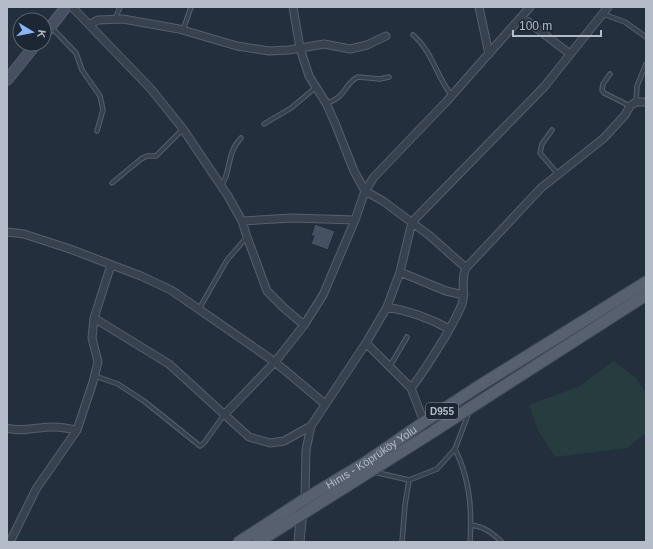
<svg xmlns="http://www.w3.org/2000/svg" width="653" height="549" font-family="Helvetica,sans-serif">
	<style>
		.green { fill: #263c3f }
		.building { fill: #455162; stroke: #1f2835 }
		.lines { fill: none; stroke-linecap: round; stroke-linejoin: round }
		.service-casing { stroke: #565f6c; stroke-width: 5.5 }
		.minor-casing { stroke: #565f6c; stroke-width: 9 }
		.tertiary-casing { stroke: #565f6c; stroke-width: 11 }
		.secondary-casing { stroke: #565f6c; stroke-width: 12 }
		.primary-casing { stroke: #414a57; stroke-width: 13 }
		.service { stroke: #38414e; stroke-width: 3.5 }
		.minor { stroke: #38414e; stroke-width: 7 }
		.tertiary { stroke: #38414e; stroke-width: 9 }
		.secondary { stroke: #465061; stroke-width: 10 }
		.primary { stroke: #56606e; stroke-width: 11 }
		.labels { text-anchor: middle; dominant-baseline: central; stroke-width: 3; stroke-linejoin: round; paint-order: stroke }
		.shield { fill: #1d2633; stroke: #878f9c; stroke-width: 1 }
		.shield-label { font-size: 10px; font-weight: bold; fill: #b4bcc9 }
		.street-label { font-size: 11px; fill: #b4bcc9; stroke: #1d2633 }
	</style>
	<rect width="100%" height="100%" fill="#242f3e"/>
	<path class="green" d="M 613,361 L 635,377 L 646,393 L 646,433 L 627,448 L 555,457 L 538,430 L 529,405 L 580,386 Z"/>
	<path class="building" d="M 315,224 L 335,231 L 328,250 L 311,244 L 314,236 L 311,236 Z"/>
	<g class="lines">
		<g class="service-casing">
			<path id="service" d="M 603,14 L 625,22 L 646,37
				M 115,19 L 120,7
				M 51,27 L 76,53 L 82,70 L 100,96 L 103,110 L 97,131
				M 183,30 L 191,7
				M 413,35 C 433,52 436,76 452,96
				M 610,74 L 603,84 L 602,90 L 604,93 L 630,106
				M 636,102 L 637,86 L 646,64
				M 326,103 C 347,98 343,84 358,77 L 380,79 L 389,77
				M 264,124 L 291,108 L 315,88
				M 552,130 L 542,144 L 540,153 L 557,173
				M 112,183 L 141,159 L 147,156 L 156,156 L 183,129
				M 221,185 C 231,175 226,153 241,138
				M 199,309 L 227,260 L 247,237
				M 390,366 L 407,337
				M 95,376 L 118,384 L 144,401 L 200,446 L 204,443 L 224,415
				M 455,449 C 470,479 472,509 470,542
				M 374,472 L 409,480 L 437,469 L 455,449 L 469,412
				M 471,525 C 485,527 492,533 502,542
				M 402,542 L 405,505 L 409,480"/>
		</g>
		<g class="minor-casing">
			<path id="minor" d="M 72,7 L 151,89 L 183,129 L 228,196 L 242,221 L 247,237 L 267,291 L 284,308 L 304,325
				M 293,7 L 300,48 L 309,76 L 326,103 L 335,123 L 354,171 L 365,191 L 383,201 L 430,236 L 466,268
				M 479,7 L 489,54
				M 522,17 L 570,54
				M 90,24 L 98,20 L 123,19 L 179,29 L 237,46 L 269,51 L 289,50 L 324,44 L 350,49 L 367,45 L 386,36
				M 242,221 L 292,218 L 355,220
				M 7,232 L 24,234 L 70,249 L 141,276 L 171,290 L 275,362 L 325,404
				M 400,272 L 446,291 L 464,295
				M 387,307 C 409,311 430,318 449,329
				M 94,318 L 169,364 L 249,437 L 270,443 L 284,441 L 311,426
				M 366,343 L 411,388 L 424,422 L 431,433
				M 411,388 C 424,372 434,354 445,337 C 451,326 458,315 462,304 C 466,291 460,280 466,268 L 541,188 L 604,138 L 625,115 L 630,106 L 636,102 L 646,102
				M 224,415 L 275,362 L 304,325 L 323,295 L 355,220 L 365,191 L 374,177 L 446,102 L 530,7
				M 7,428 C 21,433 41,426 55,427 C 62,427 70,429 77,430
				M 305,499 L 306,450 L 311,426 L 366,343 L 387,307 L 400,272 L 412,222 L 544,87 L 608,7
				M 10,542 L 36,489 L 77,430 L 93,382 L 98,362 L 92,338 L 94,318 L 111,265"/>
		</g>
		<g class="tertiary-casing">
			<path id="tertiary" d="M 299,542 L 302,510"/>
		</g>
		<g class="secondary-casing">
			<path id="secondary" d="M 44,35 L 66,7
				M 7,80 L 36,44"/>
		</g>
		<g class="primary-casing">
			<g id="primary">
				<path id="s1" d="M 239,542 L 305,499 L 363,464 L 424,422 L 479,386 L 646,282"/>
				<path d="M 258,542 L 431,433 L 646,295"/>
			</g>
		</g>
		<use href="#service" class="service"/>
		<use href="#minor" class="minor"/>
		<use href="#tertiary" class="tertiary"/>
		<use href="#secondary" class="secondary"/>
		<use href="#primary" class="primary"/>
	</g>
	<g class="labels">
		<rect class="shield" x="426" y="403" width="32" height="16" rx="3"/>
		<g class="shield-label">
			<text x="442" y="411">D955</text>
		</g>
		<g class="street-label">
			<text stroke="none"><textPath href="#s1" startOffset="157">Hınıs - Köprüköy Yolu</textPath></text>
		</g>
	</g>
	<rect width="653" height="549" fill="none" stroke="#b4bcc9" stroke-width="16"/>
	<g transform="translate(32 32) rotate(100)"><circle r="19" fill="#1d2633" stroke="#59626f"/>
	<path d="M0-3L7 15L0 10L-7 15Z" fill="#8ab4f8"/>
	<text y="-6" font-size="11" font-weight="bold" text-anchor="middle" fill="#b4bcc9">K</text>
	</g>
	<path d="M513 30v6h88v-6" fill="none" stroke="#b4bcc9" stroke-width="2"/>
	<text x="519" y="30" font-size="12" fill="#b4bcc9" stroke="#1d2633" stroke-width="3" paint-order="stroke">100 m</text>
</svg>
